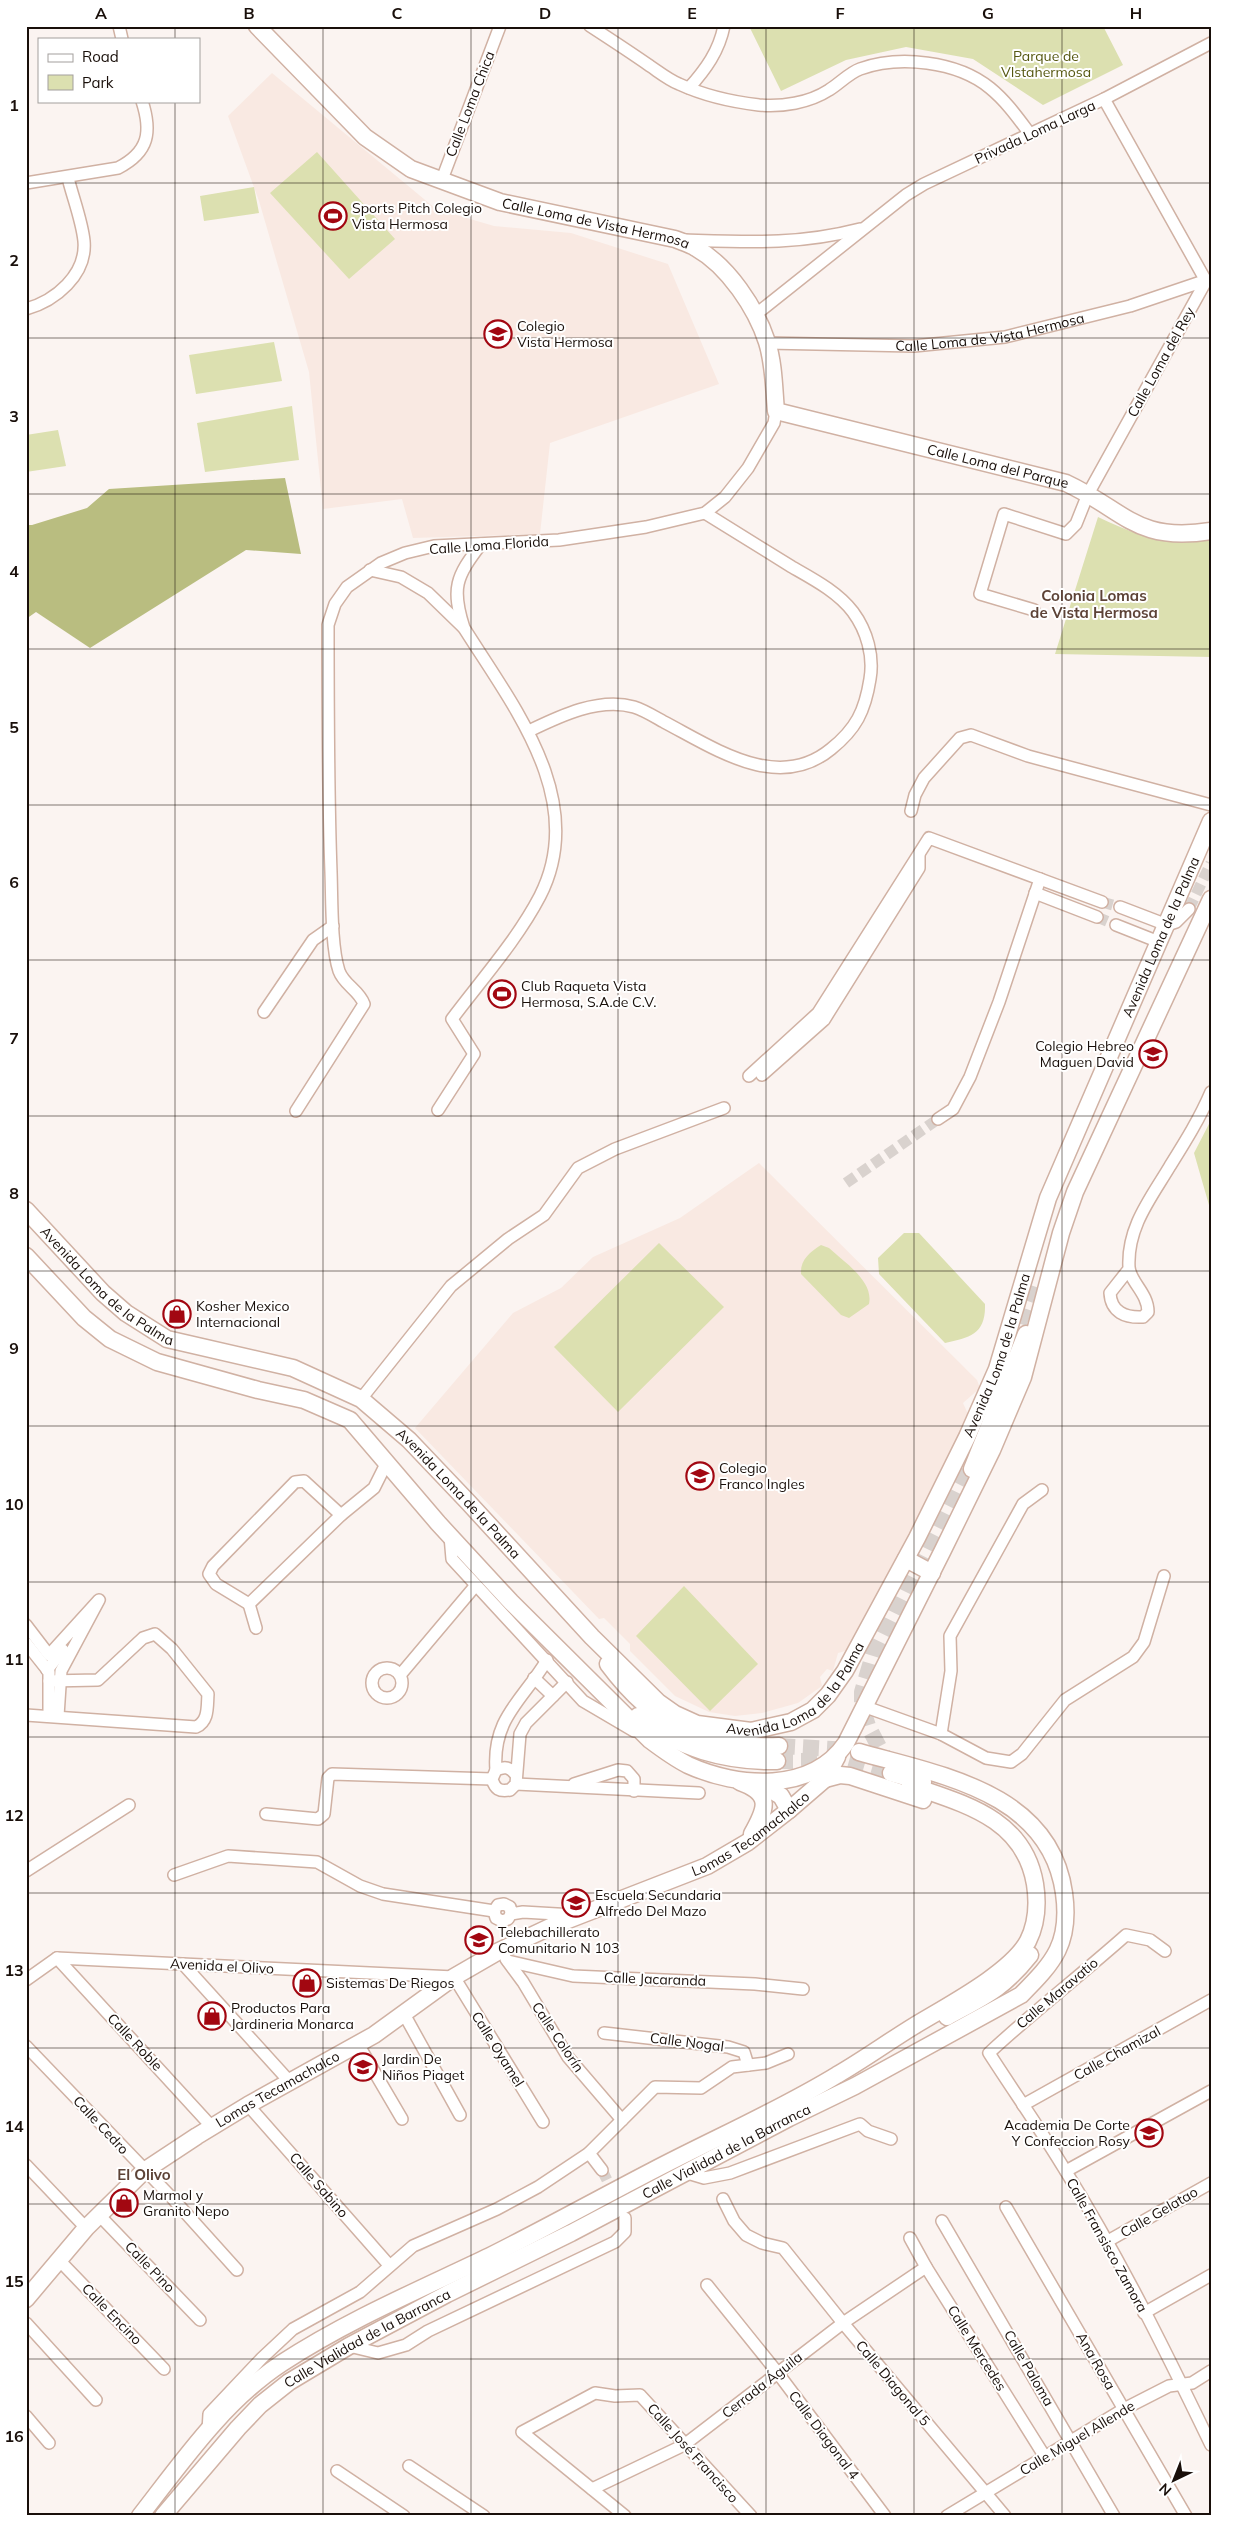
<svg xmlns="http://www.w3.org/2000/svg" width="1237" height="2542" font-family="Mulish,sans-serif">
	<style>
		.built { fill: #f9e9e2 }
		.green { fill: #dce0b0 }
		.forest { fill: #b9bd80 }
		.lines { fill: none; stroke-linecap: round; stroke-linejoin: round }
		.street-tunnel { stroke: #d9d2ce; stroke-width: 11; stroke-dasharray: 11 5.5; stroke-linecap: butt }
		.secondary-tunnel { stroke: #d9d2ce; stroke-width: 16; stroke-dasharray: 16 8; stroke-linecap: butt }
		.street-casing { stroke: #d0b1a3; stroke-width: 14 }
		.secondary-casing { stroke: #d0b1a3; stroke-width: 19 }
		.street { stroke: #fff; stroke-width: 11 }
		.secondary { stroke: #fff; stroke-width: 16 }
		.grid { fill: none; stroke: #190f0a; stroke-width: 1; stroke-opacity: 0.55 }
		.labels { text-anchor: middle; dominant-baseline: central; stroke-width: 4; stroke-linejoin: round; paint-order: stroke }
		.park-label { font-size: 14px; fill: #555710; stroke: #fff }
		.street-label { font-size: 14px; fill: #190f0a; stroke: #fff }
		.poi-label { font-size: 14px; fill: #190f0a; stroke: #fff; text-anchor: start }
		.neighbourhood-label { font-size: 15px; font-weight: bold; fill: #5d4337; stroke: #fff }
		.neatline { fill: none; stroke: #190f0a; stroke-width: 2 }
		.grid-label { font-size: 16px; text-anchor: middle; font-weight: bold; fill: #190f0a }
	</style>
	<rect width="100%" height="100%" fill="#fbf4f1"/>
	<path class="built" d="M 272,73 L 436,209 L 494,226 L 571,233 L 668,264 L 719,384 L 550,443 L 540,534 L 413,538 L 402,499 L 323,509 L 309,372 L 259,201 L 228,116 Z
		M 759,1163 L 977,1380 L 980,1388 L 963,1403 L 968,1414 L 916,1523 L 849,1650 L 838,1653 L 833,1671 L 827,1669 L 820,1677 L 822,1686 L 798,1703 L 762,1713 L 735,1716 L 709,1712 L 675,1696 L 630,1651 L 630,1644 L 604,1618 L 599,1619 L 415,1428 L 513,1313 L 561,1288 L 593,1257 L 680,1218 Z"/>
	<path class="green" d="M 749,26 L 1103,26 L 1123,65 L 1043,105 L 973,59 L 906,47 L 846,60 L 781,91 Z
		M 317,152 L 395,239 L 349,279 L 270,193 Z
		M 254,187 L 259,213 L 204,221 L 200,196 Z
		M 274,342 L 282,381 L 196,394 L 189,355 Z
		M 292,406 L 299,460 L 205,472 L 197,423 Z
		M 58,430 L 66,466 L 26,472 L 26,435 Z
		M 1098,517 C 1136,535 1168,548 1211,538 L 1211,657 L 1055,654 Z
		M 1211,1120 L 1211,1212 L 1194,1153 Z
		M 904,1233 L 919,1233 L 985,1304 C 986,1334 970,1338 945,1343 L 879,1274 L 878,1258 Z
		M 659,1243 L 724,1307 L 618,1412 L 554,1347 Z
		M 821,1245 L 829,1248 C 844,1262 874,1281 869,1304 L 849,1318 L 841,1315 L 801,1274 C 800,1260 810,1252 821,1245 Z
		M 684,1586 L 758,1664 L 710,1711 L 636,1636 Z"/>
	<path class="forest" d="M 285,478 L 301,554 L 246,550 L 90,648 L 36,612 L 26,619 L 26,525 L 32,525 L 87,508 L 109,489 Z"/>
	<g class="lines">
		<path class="street-tunnel" d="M 1102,902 L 1120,907
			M 1189,909 L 1211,863
			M 1097,917 L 1116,925
			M 846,1183 L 938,1119
			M 602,2170 L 616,2198"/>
		<path class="secondary-tunnel" d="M 1011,1346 L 1033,1282
			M 779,1746 L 852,1750
			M 777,1761 L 849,1761 L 891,1773
			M 890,1768 L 868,1726 L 862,1707 L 862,1692 L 873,1655 L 973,1452"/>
		<g class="street-casing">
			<g id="street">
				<path d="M 119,26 L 122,39"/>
				<path d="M 590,26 C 610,39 630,52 650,66 C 659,72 669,80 679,84 C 703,95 733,102 759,105 C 782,107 809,103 829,90 C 839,84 849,73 860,69 C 899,55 957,61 990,88 C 1006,101 1018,118 1030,134"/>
				<path d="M 689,88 C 706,69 719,51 724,26"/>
				<path d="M 1104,99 L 1206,281"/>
				<path d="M 441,182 L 500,26"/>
				<path d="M 26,183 L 118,168 C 149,152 152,132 142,101"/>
				<path d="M 685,240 C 748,242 798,245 860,229"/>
				<path d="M 26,309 C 55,301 87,275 84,241 C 82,221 73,198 68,178"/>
				<path d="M 755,315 L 906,195 L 924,184 L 1104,99 L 1211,43"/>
				<path id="s1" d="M 767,343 L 914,346 L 1005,337 L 1130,306 L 1207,280"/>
				<path d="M 370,570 L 401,577 L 428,593 L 463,627"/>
				<path d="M 1034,610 L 980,594 L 1004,514 L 1066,534 L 1076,524 L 1088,494 L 1206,281"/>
				<path d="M 529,731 C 560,716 599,697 634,707 C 644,710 655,717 664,722 C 714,748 778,793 831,749 C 856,729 865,711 870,679 C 874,656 867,631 853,612 C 838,592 813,579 792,567 C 763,549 734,531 705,513"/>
				<path d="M 911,811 L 915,795 L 924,778 L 960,738 L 971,735 L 1028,756 L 1211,805"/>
				<path d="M 1035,893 L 1097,917"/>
				<path d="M 1120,907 L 1167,925 L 1176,922 L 1189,909"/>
				<path d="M 1116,925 L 1159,942"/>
				<path d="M 264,1012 L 313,940 L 333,926"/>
				<path d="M 762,1075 L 824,1020 L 919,868 L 919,856"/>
				<path d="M 749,1076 L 818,1013 L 929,838 L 1102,902"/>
				<path d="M 438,1110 L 474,1054 L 452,1019 C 482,979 517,940 540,896 C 589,800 513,706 464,628 C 451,588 456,577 481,544"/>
				<path d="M 296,1111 L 364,1004 C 359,990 344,985 339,971 C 331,947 332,899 331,872 C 328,790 328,707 328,625 L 335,604 L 347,587 L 381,563 L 405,553 L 434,546 L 559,540 L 646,527 L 705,513 L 725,497 L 748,468 L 774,423 L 776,411"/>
				<path d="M 938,1119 L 953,1109 L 970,1077 L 999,1002 L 1040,879"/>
				<path d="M 1129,1269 L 1110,1293 C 1111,1312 1125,1318 1143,1317 L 1148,1312 C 1148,1293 1130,1282 1129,1267 C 1127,1227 1151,1198 1170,1166 C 1185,1142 1200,1118 1211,1092"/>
				<path d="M 361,1399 L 451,1286 L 508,1239 L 544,1215 L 578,1168 L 615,1149 L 724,1108"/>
				<path d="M 450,1536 L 452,1559 L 583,1701 L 634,1731"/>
				<path d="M 249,1604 L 216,1584 L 209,1574 L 213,1566 L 295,1482 L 304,1481 L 341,1515"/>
				<path d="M 26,1625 L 49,1655 L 99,1600 L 61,1671 L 58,1716"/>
				<path d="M 256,1628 L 249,1604 L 341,1515 L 374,1488 L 387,1462"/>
				<path d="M 26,1643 L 49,1672 L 49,1716"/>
				<circle cx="387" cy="1683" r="15"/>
				<path d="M 47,1670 L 63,1650"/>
				<path d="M 401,1674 L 476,1585"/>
				<path d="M 534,1678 L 553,1696"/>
				<path d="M 863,1706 L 941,1734 L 986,1758 L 1011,1762 L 1022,1754 L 1065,1700 L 1133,1657 L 1144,1642 L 1164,1576"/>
				<path d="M 26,1715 L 196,1727 C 209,1721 207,1707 208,1694 L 172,1649 L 155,1634 L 143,1638 L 98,1680 L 49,1681"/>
				<path d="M 941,1734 L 951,1671 L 950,1636 L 1023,1504 L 1042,1490"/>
				<path d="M 496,1770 C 492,1718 523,1700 547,1660"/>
				<path d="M 516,1775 C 510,1767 505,1766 496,1770 L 492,1779 C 495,1789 499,1792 510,1790 L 516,1784 L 520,1734 L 526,1723 L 567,1682"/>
				<path d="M 516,1784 L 699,1793"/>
				<path d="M 574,1784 L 618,1770 L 627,1771 L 634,1779 L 634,1791"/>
				<path d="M 266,1814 L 318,1819 L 324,1814 L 328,1778 L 332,1774 L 492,1779"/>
				<path d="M 26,1871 L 129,1805"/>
				<path d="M 174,1875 L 228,1856 L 317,1862 L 360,1886 L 383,1894 L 494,1911"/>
				<path d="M 511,1914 L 510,1907 L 504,1904 L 498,1905 L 494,1911 L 496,1918 L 502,1921 L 508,1919 L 511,1914 L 523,1912 L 574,1915"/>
				<path d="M 1165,1951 L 1150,1940 L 1126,1935 C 1081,1975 1033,2012 989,2053 C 1014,2092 1041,2130 1065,2170 C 1120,2258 1166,2352 1211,2445"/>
				<path d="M 57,1958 L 212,2127"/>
				<path d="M 506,1959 L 523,1982 L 568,2057 L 622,2120"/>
				<path d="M 508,1961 L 573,1976 L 755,1984 L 803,1989"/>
				<path d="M 183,1964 L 290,2082"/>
				<path d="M 26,1980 L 57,1958 L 454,1977 L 543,2122"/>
				<path d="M 404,2014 L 460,2115"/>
				<path d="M 604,2033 L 728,2047 L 744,2052 L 748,2065"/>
				<path d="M 358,2044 L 402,2119"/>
				<path d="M 26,2046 L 174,2200 L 237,2270"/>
				<path d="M 248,2105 L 389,2265"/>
				<path d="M 1023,2105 L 1211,2000"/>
				<path d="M 589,2153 L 602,2170"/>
				<path d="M 26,2165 L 86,2228"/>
				<path d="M 1066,2171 L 1211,2091"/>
				<path d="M 684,2172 L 704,2178 L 730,2173 L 860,2124 L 868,2131 L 891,2139"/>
				<path d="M 723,2199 L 734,2221 L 746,2235 L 762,2243 L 783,2248 L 843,2323 L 1005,2516"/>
				<path d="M 1006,2207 L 1186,2516"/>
				<path d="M 99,2215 L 200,2320"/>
				<path d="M 942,2221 L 1114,2516"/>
				<path d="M 910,2238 L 926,2267 L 1045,2457"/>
				<path d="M 1106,2242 L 1211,2183"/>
				<path d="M 59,2260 L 164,2369"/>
				<path d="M 707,2285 L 777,2372 L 885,2516"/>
				<path d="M 1144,2313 L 1211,2275"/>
				<path d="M 26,2323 L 96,2400"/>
				<path d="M 349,2346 L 378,2353 L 406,2345 L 428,2331 L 615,2242 L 625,2232 L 625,2218"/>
				<path d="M 26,2416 L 49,2443"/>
				<path d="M 208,2431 L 209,2414 L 262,2358 L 293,2329 L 360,2292 L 413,2246 L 497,2209 L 538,2187 L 589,2153 L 655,2087 L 701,2088 L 732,2067 L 766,2063 L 788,2054"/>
				<path d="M 409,2466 L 484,2516"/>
				<path d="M 337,2471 L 404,2516"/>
				<path d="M 592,2489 L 684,2445 L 843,2323 L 926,2267"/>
				<path d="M 625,2516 L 522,2432 L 595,2393 L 615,2396 L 640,2395 L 751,2516"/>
				<path d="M 947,2516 L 1124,2409 L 1169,2386 L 1192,2383 L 1211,2371"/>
			</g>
		</g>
		<g class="secondary-casing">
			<g id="secondary">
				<path id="s2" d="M 257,26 L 365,137 L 411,169 L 500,202 L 675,239 C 682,242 690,244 696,248 C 728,266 756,308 767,342 C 774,364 774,389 776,411 L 1066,483 C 1126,511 1136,543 1211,531"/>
				<path id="s3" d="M 26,1210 L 103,1293 L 126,1313 L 167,1339 L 293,1368 L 361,1399 L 409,1440 L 468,1502 L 592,1637 L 658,1702 L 675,1714 L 697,1724 L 751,1731 L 791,1722 L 813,1710 L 828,1695 L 845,1671 L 917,1538 L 967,1437 L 997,1369 L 1048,1198 L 1211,821"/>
				<path d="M 26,1256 L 84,1318 L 110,1339 L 157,1362 L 258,1390 L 304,1400 L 350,1420 L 438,1523 L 511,1602 L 650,1740 C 662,1749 674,1758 688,1765 C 738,1788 812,1793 846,1743 L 943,1550 L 992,1450 L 1023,1377 L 1061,1233 L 1075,1192 L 1211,899"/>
				<path d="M 972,1469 L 1026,1334"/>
				<path d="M 906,1559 L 932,1573"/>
				<path d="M 608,1664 C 654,1726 703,1749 779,1746"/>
				<path d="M 638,1716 C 677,1749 727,1762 777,1761"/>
				<path d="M 891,1773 L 923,1782"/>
				<path d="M 825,1779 L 840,1775 L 850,1776 L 923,1800"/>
				<path d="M 740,1782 C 773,1794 766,1809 752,1834"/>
				<path d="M 759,1783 L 781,1796 L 789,1810"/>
				<path d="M 947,2017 C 985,1996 1002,1990 1030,1955"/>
				<path id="s4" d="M 26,2299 L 86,2228 L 144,2171 L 197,2136 L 248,2105 L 374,2035 L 454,1977 L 499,1951 L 550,1927 L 707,1866 L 748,1842 L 789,1810 L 825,1779 L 837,1757"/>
				<path d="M 140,2516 C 182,2462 224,2401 282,2363 C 348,2320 419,2290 490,2256 C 544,2229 598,2199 652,2171 C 713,2139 778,2111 837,2075 C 863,2060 888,2042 914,2026 C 945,2007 1011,1973 1028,1941 C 1037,1923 1038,1903 1035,1884 C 1024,1818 964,1804 910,1785"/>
				<path id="s5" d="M 163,2516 L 238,2428 L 260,2405 L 289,2382 L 349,2346 L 447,2294 L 571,2233 L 789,2118 L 855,2086 L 1021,1995 C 1054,1962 1071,1943 1064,1893 C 1050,1792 940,1775 859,1752"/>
			</g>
		</g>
		<use href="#street" class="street"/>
		<use href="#secondary" class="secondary"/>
	</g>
	<path class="grid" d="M 175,26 L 175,39M 323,26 L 323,2516M 471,26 L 471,2516M 618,26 L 618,2516M 766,26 L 766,2516M 914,26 L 914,2516M 1062,26 L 1062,2516M 175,101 L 175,2516M 26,183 L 1211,183M 26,338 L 1211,338M 26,494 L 1211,494M 26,649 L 1211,649M 26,805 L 1211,805M 26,960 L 1211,960M 26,1116 L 1211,1116M 26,1271 L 1211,1271M 26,1426 L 1211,1426M 26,1582 L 1211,1582M 26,1737 L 1211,1737M 26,1893 L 1211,1893M 26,2048 L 1211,2048M 26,2204 L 1211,2204M 26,2359 L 1211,2359"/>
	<defs>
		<g id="stadium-ring" transform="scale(1.4375)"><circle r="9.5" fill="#fff" stroke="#a20711" stroke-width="1.5"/><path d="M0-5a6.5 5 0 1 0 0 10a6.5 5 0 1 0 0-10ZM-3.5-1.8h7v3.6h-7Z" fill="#a20711"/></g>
		<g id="school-ring" transform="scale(1.4375)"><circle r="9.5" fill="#fff" stroke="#a20711" stroke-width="1.5"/><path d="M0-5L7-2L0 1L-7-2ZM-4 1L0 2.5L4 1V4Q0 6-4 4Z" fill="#a20711"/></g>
		<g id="shop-ring" transform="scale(1.4375)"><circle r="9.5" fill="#fff" stroke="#a20711" stroke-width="1.5"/><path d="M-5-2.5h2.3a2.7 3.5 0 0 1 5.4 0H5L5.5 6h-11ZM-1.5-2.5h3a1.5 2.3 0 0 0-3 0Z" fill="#a20711"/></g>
		<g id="university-ring" transform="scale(1.4375)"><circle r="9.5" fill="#fff" stroke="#a20711" stroke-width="1.5"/><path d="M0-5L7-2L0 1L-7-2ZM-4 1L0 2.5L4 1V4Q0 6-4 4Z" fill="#a20711"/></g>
	</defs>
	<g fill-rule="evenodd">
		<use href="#stadium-ring" x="333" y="216"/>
		<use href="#school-ring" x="498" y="334"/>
		<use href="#stadium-ring" x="502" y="994"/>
		<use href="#school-ring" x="1153" y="1054"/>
		<use href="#shop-ring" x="177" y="1314"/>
		<use href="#school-ring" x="700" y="1476"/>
		<use href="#school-ring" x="576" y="1903"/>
		<use href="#school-ring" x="479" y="1940"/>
		<use href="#shop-ring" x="307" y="1983"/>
		<use href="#shop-ring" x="212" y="2016"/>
		<use href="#school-ring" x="363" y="2067"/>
		<use href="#university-ring" x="1149" y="2133"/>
		<use href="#shop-ring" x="124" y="2203"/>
	</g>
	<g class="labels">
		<g class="park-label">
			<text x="1046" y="56">Parque de<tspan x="1046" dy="16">VIstahermosa</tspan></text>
		</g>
		<g class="street-label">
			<text transform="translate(470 104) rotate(-69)">Calle Loma Chica</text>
			<text transform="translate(1035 132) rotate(-25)">Privada Loma Larga</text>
			<text stroke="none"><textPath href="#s2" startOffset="404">Calle Loma de Vista Hermosa</textPath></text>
			<text stroke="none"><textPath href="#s1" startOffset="224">Calle Loma de Vista Hermosa</textPath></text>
			<text transform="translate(1161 362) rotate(-61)">Calle Loma del Rey</text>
			<text stroke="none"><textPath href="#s2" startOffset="926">Calle Loma del Parque</textPath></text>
			<text transform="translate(489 545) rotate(-4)">Calle Loma Florida</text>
			<text stroke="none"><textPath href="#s3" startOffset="1838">Avenida Loma de la Palma</textPath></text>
			<text stroke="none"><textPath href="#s3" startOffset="112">Avenida Loma de la Palma</textPath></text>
			<text stroke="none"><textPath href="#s3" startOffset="1388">Avenida Loma de la Palma</textPath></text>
			<text stroke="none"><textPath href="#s3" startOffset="532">Avenida Loma de la Palma</textPath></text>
			<text stroke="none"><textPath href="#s3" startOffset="982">Avenida Loma de la Palma</textPath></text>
			<text stroke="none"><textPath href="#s4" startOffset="871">Lomas Tecamachalco</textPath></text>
			<text transform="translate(222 1966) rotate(3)">Avenida el Olivo</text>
			<text transform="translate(655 1979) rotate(2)">Calle Jacaranda</text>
			<text transform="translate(1057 1993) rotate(-40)">Calle Maravatio</text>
			<text transform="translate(558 2037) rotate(56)">Calle Colorín</text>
			<text transform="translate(135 2042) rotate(47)">Calle Roble</text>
			<text transform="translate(687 2042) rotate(7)">Calle Nogal</text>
			<text transform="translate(498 2049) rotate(58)">Calle Oyamel</text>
			<text transform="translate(1117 2053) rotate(-29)">Calle Chamizal</text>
			<text stroke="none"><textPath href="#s4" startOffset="331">Lomas Tecamachalco</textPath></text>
			<text transform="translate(101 2125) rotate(47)">Calle Cedro</text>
			<text stroke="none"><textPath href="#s5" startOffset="679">Calle Vialidad de la Barranca</textPath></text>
			<text transform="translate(319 2185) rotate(49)">Calle Sabino</text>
			<text transform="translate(1159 2212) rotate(-30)">Calle Gelatao</text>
			<text transform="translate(1107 2245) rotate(61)">Calle Fransisco Zamora</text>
			<text transform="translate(150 2267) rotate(46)">Calle Pino</text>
			<text transform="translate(112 2314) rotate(46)">Calle Encino</text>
			<text stroke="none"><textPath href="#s5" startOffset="274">Calle Vialidad de la Barranca</textPath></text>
			<text transform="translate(977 2348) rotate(58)">Calle Mercedes</text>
			<text transform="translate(1096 2361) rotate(60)">Ana Rosa</text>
			<text transform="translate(1029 2368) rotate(60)">Calle Paloma</text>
			<text transform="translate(893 2383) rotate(50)">Calle Diagonal 5</text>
			<text transform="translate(762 2385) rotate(-38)">Cerrada Águila</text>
			<text transform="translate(824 2435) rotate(53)">Calle Diagonal 4</text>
			<text transform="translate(1077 2438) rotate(-31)">Calle Miguel Allende</text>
			<text transform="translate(693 2453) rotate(48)">Calle José Francisco</text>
		</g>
		<g class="poi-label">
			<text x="352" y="208">Sports Pitch Colegio<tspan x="352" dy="16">Vista Hermosa</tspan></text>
			<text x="517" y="326">Colegio<tspan x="517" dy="16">Vista Hermosa</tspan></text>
			<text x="521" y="986">Club Raqueta Vista<tspan x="521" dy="16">Hermosa, S.A.de C.V.</tspan></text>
			<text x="1134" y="1046" text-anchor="end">Colegio Hebreo<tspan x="1134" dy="16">Maguen David</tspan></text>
			<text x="196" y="1306">Kosher Mexico<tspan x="196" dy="16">Internacional</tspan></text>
			<text x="719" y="1468">Colegio<tspan x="719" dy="16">Franco Ingles</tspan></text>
			<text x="595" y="1895">Escuela Secundaria<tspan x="595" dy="16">Alfredo Del Mazo</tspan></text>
			<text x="498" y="1932">Telebachillerato<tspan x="498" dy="16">Comunitario N 103</tspan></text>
			<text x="326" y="1983">Sistemas De Riegos</text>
			<text x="231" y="2008">Productos Para<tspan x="231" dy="16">Jardineria Monarca</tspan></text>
			<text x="382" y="2059">Jardin De<tspan x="382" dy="16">Niños Piaget</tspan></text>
			<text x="1130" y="2125" text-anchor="end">Academia De Corte<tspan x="1130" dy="16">Y Confeccion Rosy</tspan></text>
			<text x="143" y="2195">Marmol y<tspan x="143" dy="16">Granito Nepo</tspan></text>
		</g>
		<g class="neighbourhood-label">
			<text x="1094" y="595">Colonia Lomas<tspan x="1094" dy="17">de Vista Hermosa</tspan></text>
			<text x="144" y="2174">El Olivo</text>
		</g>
	</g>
	<rect width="1237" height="2542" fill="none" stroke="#ffffff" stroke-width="55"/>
	<rect x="38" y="38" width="162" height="65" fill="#ffffff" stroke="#a39f9d"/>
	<rect x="48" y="54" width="25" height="8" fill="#ffffff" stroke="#a39f9d"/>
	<text x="82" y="62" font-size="15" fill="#190f0a">Road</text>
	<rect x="48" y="75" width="25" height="15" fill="#dce0b0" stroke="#a39f9d"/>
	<text x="82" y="88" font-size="15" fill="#190f0a">Park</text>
	<g transform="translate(1174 2480) rotate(223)" stroke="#ffffff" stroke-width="4" paint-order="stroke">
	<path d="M0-4L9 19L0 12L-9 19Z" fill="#190f0a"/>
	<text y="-8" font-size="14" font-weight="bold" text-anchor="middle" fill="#190f0a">N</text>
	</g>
	<rect x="28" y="28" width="1182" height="2486" class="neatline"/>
	<g class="grid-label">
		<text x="101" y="19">A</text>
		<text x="249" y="19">B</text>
		<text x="397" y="19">C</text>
		<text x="545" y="19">D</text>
		<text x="692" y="19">E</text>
		<text x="840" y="19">F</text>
		<text x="988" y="19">G</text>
		<text x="1136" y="19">H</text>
		<text x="14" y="111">1</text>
		<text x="14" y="266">2</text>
		<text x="14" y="422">3</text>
		<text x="14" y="577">4</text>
		<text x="14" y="733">5</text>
		<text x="14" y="888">6</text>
		<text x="14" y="1044">7</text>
		<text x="14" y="1199">8</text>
		<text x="14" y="1354">9</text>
		<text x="14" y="1510">10</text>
		<text x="14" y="1665">11</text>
		<text x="14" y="1821">12</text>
		<text x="14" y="1976">13</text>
		<text x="14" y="2132">14</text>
		<text x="14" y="2287">15</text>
		<text x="14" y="2442">16</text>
	</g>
</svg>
